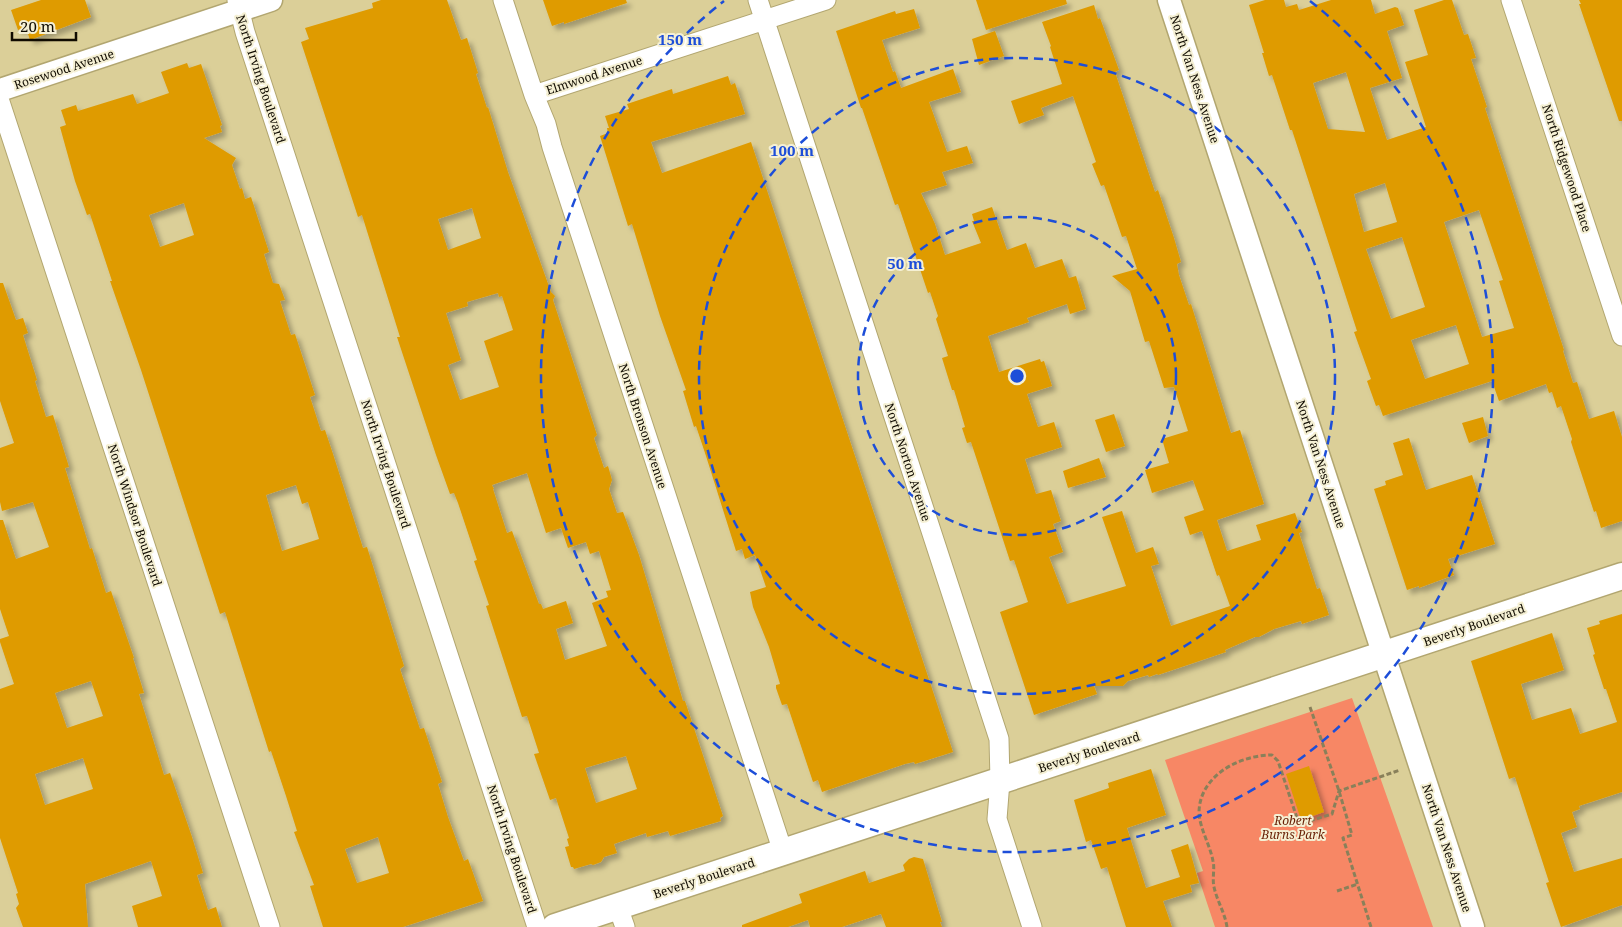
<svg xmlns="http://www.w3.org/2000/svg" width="1622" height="927" font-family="'Noto Serif',serif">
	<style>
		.green { fill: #f78765 }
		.building { fill: #df9b03; fill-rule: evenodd; filter: url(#shadow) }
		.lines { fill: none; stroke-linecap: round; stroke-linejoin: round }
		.minor-casing { stroke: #b2a670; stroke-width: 21 }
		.tertiary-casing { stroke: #b2a670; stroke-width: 25 }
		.secondary-casing { stroke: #b2a670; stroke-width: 29 }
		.path { stroke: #89805a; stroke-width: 3; stroke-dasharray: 5 2.5; stroke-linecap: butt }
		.minor { stroke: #fff; stroke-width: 19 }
		.tertiary { stroke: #fff; stroke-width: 22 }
		.secondary { stroke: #fff; stroke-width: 26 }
		.ring { fill: none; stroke: #1d4ed8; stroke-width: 2.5; stroke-dasharray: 9 6 }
		.labels { text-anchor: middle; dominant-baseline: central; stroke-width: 4; stroke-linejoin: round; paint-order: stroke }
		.street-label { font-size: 12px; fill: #100b00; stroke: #f5f0d4 }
		.park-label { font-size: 12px; font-style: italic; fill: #681f05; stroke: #f5f0d4 }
		.centre { fill: #1d4ed8; stroke: #f5f0d4; stroke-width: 2.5 }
		.ring-label { font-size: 15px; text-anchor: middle; font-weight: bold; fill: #1d4ed8; stroke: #f5f0d4; stroke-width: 4; stroke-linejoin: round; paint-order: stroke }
	</style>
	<defs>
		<filter id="shadow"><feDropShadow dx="4.5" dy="4.5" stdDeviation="2.5" flood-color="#0004"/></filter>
	</defs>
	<rect width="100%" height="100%" fill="#dbcf98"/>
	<path class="green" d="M 1352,698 L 1433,927 L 1215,927 L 1197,873 L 1203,871 L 1165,760 Z"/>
	<path class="building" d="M 41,0 L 85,0 L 91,17 L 30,40 L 26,28 L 18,30 L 11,10 Z
		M 381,0 L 447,0 L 461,40 L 467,38 L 478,73 L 476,74 L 487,108 L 488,107 L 508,172 L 551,292 L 555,296 L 553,300 L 597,435 L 594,438 L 604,468 L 608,466 L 612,480 L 609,489 L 617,513 L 623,512 L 639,555 L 683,701 L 685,701 L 723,816 L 720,818 L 721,821 L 670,836 L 668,831 L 647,837 L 646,833 L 614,844 L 617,853 L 604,857 L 601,862 L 593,865 L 591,864 L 574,869 L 573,867 L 571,867 L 565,847 L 569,846 L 567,839 L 569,838 L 556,798 L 550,800 L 534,754 L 539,753 L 527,716 L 522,717 L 486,606 L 489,605 L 474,561 L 477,560 L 458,503 L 454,493 L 450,494 L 436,455 L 397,337 L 400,337 L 362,215 L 358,217 L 301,42 L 309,39 L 305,28 L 373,8 L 372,3 ZM 472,208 L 481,238 L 448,250 L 438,219 ZM 498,293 L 499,297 L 502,296 L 513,330 L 484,341 L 499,387 L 460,400 L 448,365 L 461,360 L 446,313 L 468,306 L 467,302 ZM 527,473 L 546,533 L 561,528 L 568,548 L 586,542 L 590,554 L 599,551 L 611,590 L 606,591 L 608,597 L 592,603 L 607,646 L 565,660 L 556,629 L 573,623 L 566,601 L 543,609 L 541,604 L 539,604 L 512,531 L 507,533 L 493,489 L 494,489 L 492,485 ZM 626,756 L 637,789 L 596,803 L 585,768 Z
		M 543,0 L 626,0 L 627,3 L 564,24 L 564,22 L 552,26 Z
		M 976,0 L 1066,0 L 1067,4 L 986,30 Z
		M 1265,0 L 1284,0 L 1286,7 L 1297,4 L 1299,10 L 1331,0 L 1371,0 L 1375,14 L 1395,7 L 1398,8 L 1404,25 L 1387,31 L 1402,78 L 1370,88 L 1387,140 L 1426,127 L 1405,62 L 1428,55 L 1414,10 L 1444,0 L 1452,0 L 1464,35 L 1468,34 L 1476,58 L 1471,59 L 1487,107 L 1485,108 L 1564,350 L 1563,351 L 1573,383 L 1577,382 L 1589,419 L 1614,411 L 1622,437 L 1622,521 L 1601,528 L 1596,511 L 1594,512 L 1571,442 L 1572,439 L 1561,406 L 1557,408 L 1552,392 L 1549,393 L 1546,384 L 1499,401 L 1492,381 L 1383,416 L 1379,405 L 1376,406 L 1367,381 L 1371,379 L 1354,332 L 1357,331 L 1292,130 L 1290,130 L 1272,75 L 1269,76 L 1262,53 L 1264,53 L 1249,5 ZM 1346,72 L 1365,132 L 1328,129 L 1313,83 ZM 1385,183 L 1397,222 L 1364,232 L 1354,194 ZM 1479,210 L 1503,280 L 1499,281 L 1514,328 L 1482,337 L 1444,222 ZM 1402,237 L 1425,307 L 1391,319 L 1366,249 ZM 1456,325 L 1469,364 L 1425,379 L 1411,340 Z
		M 1579,0 L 1622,0 L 1622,121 L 1619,121 L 1579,4 L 1581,4 Z
		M 1094,5 L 1098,19 L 1100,18 L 1119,70 L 1115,72 L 1155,192 L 1158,190 L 1174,238 L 1181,262 L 1177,264 L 1179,275 L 1189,305 L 1191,304 L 1231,433 L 1240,430 L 1264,504 L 1217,520 L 1227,551 L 1261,540 L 1256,525 L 1295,513 L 1302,532 L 1299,533 L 1317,589 L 1320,588 L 1329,615 L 1302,624 L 1301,621 L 1274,629 L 1259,637 L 1255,637 L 1225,650 L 1226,652 L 1158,675 L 1157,674 L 1149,677 L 1148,675 L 1128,681 L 1123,686 L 1094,686 L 1097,694 L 1034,715 L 1000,612 L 1028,602 L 1014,560 L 1010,561 L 971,442 L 967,443 L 962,428 L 965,427 L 954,390 L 952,390 L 942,358 L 948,356 L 936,319 L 938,316 L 930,292 L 928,293 L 898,204 L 895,205 L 862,108 L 861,108 L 836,31 L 895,11 L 896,14 L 914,9 L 920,28 L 882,40 L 893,72 L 895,71 L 901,88 L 953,69 L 961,92 L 929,102 L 947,152 L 967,146 L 973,163 L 942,172 L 947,185 L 921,193 L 935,224 L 945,255 L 981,243 L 972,221 L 974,221 L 972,214 L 992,207 L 1007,250 L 1026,243 L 1035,268 L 1062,259 L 1069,278 L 1076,276 L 1086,309 L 1070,314 L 1067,304 L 1027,318 L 1029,322 L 988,336 L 999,372 L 1040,359 L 1041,362 L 1044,361 L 1052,386 L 1027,394 L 1038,427 L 1054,422 L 1062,447 L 1025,459 L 1036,494 L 1051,490 L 1061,521 L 1053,524 L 1063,552 L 1049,557 L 1067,604 L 1126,586 L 1102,517 L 1122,511 L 1136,553 L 1153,547 L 1159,564 L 1151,566 L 1171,626 L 1230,606 L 1219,575 L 1217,576 L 1202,531 L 1190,535 L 1184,517 L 1204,510 L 1193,480 L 1152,493 L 1145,470 L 1169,463 L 1162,439 L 1188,431 L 1174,387 L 1164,388 L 1149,341 L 1145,342 L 1130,291 L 1112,276 L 1137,269 L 1126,236 L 1122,237 L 1104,185 L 1101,186 L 1092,164 L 1096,162 L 1073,96 L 1041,108 L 1044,115 L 1019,124 L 1011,101 L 1062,84 L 1050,47 L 1051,46 L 1042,22 Z
		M 995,31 L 1004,56 L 979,65 L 972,39 Z
		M 187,63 L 189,68 L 201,64 L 222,125 L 220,126 L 222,132 L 204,138 L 236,158 L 232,165 L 240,189 L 242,188 L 245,199 L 251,197 L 269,252 L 264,254 L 273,283 L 279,284 L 285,300 L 280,301 L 291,335 L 295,334 L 315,395 L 310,397 L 321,431 L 325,430 L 333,454 L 363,548 L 367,547 L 404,666 L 400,669 L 420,729 L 424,728 L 442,782 L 438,784 L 448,817 L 464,861 L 468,859 L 483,901 L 403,927 L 323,927 L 310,886 L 314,885 L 294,832 L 297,831 L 286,796 L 271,751 L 269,752 L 225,612 L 220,614 L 141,370 L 110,281 L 112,281 L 90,214 L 87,215 L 75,181 L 60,127 L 66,125 L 61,110 L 76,105 L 78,111 L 133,94 L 137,104 L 169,93 L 161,72 ZM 184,203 L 194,235 L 160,247 L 149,215 ZM 296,485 L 302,504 L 308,502 L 319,539 L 282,551 L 266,495 ZM 378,837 L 389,873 L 357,883 L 345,849 Z
		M 728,76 L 731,85 L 735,83 L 745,114 L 651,142 L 662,173 L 751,142 L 953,752 L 915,764 L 914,762 L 905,764 L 822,792 L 818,780 L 813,782 L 787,704 L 782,705 L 776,688 L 776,685 L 780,684 L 769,647 L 753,607 L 750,592 L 766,587 L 755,555 L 745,559 L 742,549 L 736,551 L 706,456 L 696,426 L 694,427 L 683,391 L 686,390 L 660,316 L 632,224 L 628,226 L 600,136 L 608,133 L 607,128 L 609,128 L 605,116 L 629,109 L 627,104 L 672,89 L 673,94 Z
		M 0,283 L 3,283 L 16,320 L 23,318 L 28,333 L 23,335 L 37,380 L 35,381 L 46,417 L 53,415 L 69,467 L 65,468 L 90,549 L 92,548 L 106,593 L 111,591 L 134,658 L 133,658 L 144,693 L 139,694 L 164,775 L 170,773 L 192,837 L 203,873 L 197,875 L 208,910 L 216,907 L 222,927 L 138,927 L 132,906 L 162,896 L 151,861 L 85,884 L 88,927 L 23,927 L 16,908 L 19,904 L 16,894 L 18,893 L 0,838 L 0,689 L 14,684 L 0,642 L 0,639 L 9,636 L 0,609 L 0,520 L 3,520 L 16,559 L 49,547 L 33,502 L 2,511 L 0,502 L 0,448 L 14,443 L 0,401 ZM 91,681 L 103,716 L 67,728 L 55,693 ZM 83,758 L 93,789 L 45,805 L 35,774 Z
		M 1114,414 L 1125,446 L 1106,452 L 1095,420 Z
		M 1483,417 L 1488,436 L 1469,443 L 1462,423 Z
		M 1409,438 L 1426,490 L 1472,475 L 1495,544 L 1448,559 L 1454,575 L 1419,588 L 1419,586 L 1407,590 L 1374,489 L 1386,485 L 1385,481 L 1403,475 L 1393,443 Z
		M 1099,458 L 1106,477 L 1068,488 L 1063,471 Z
		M 1622,614 L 1622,792 L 1579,806 L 1580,809 L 1572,812 L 1577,827 L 1561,833 L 1574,872 L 1622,858 L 1622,905 L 1561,927 L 1546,883 L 1549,882 L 1515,777 L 1509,779 L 1471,661 L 1552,633 L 1564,670 L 1521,684 L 1532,720 L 1571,708 L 1580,734 L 1617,722 L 1606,689 L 1604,689 L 1593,655 L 1595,654 L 1587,628 L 1600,624 L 1599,621 Z
		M 1309,766 L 1324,812 L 1301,820 L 1286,774 Z
		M 1151,769 L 1166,815 L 1127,828 L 1146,888 L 1180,877 L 1171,850 L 1188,844 L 1199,883 L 1190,885 L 1192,892 L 1163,901 L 1172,927 L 1126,927 L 1107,867 L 1101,869 L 1091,840 L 1086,842 L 1074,800 L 1109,788 L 1108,783 Z
		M 914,857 L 923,859 L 942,922 L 940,922 L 942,927 L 886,927 L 881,914 L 842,927 L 810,927 L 808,920 L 788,927 L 742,927 L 742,925 L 802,903 L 799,894 L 865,871 L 869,883 L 905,871 L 903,865 L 909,859 Z"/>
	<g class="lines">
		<g class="minor-casing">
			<path id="minor" d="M 237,0 L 245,32 L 537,927
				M 503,0 L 534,95 L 546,124 L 552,147 L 783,852
				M 758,0 L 999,739 L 1000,781 L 997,819 L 1032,927
				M 1511,0 L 1622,336
				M 534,95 L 826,0
				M 0,102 L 270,927
				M 618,907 L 625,927"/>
		</g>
		<g class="tertiary-casing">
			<path id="tertiary" d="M 1169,0 L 1473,927
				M 0,90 L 271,0"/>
		</g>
		<g class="secondary-casing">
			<path id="secondary" d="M 555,927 L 1622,576"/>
		</g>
		<path class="path" d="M 1310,707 L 1339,791 L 1352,835 L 1343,838 L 1371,927
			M 1337,891 L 1358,884
			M 1227,927 C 1225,913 1217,901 1214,887 C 1212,878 1215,869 1213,861 C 1210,845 1200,829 1199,813 C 1199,776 1239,755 1272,755 L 1278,761 L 1299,824 L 1332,814 L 1339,791 L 1400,770"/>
		<use href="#minor" class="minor"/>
		<use href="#tertiary" class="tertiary"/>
		<use href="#secondary" class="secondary"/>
	</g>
	<g class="ring">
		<circle cx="1017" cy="376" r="159"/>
		<circle cx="1017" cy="376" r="318"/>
		<path d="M1310 1A476 476 0 1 1 724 1"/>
	</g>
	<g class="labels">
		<g class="street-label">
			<text transform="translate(64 69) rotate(-18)">Rosewood Avenue</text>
			<text transform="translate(594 75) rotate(-18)">Elmwood Avenue</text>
			<text transform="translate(261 79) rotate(72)">North Irving Boulevard</text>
			<text transform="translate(1195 79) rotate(72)">North Van Ness Avenue</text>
			<text transform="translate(1567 168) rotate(72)">North Ridgewood Place</text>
			<text transform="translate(643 426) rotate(72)">North Bronson Avenue</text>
			<text transform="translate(908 462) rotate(72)">North Norton Avenue</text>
			<text transform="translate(386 464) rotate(72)">North Irving Boulevard</text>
			<text transform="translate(1321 464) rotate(72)">North Van Ness Avenue</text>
			<text transform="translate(135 515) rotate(72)">North Windsor Boulevard</text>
			<text transform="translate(1474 625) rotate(-19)">Beverly Boulevard</text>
			<text transform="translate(1089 752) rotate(-18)">Beverly Boulevard</text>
			<text transform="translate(1447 848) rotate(72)">North Van Ness Avenue</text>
			<text transform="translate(512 849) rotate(72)">North Irving Boulevard</text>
			<text transform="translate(704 878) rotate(-18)">Beverly Boulevard</text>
		</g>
		<g class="park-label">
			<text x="1293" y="820">Robert<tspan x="1293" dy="14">Burns Park</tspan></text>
		</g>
	</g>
	<circle cx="1017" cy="376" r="8" class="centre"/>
	<g class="ring-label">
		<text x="680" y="45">150 m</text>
		<text x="792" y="156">100 m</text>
		<text x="905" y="269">50 m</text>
	</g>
	<path d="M12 32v8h64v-8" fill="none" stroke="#100b00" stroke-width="2.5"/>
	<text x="20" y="32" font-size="15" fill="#100b00" stroke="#f5f0d4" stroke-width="4" paint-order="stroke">20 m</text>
</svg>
